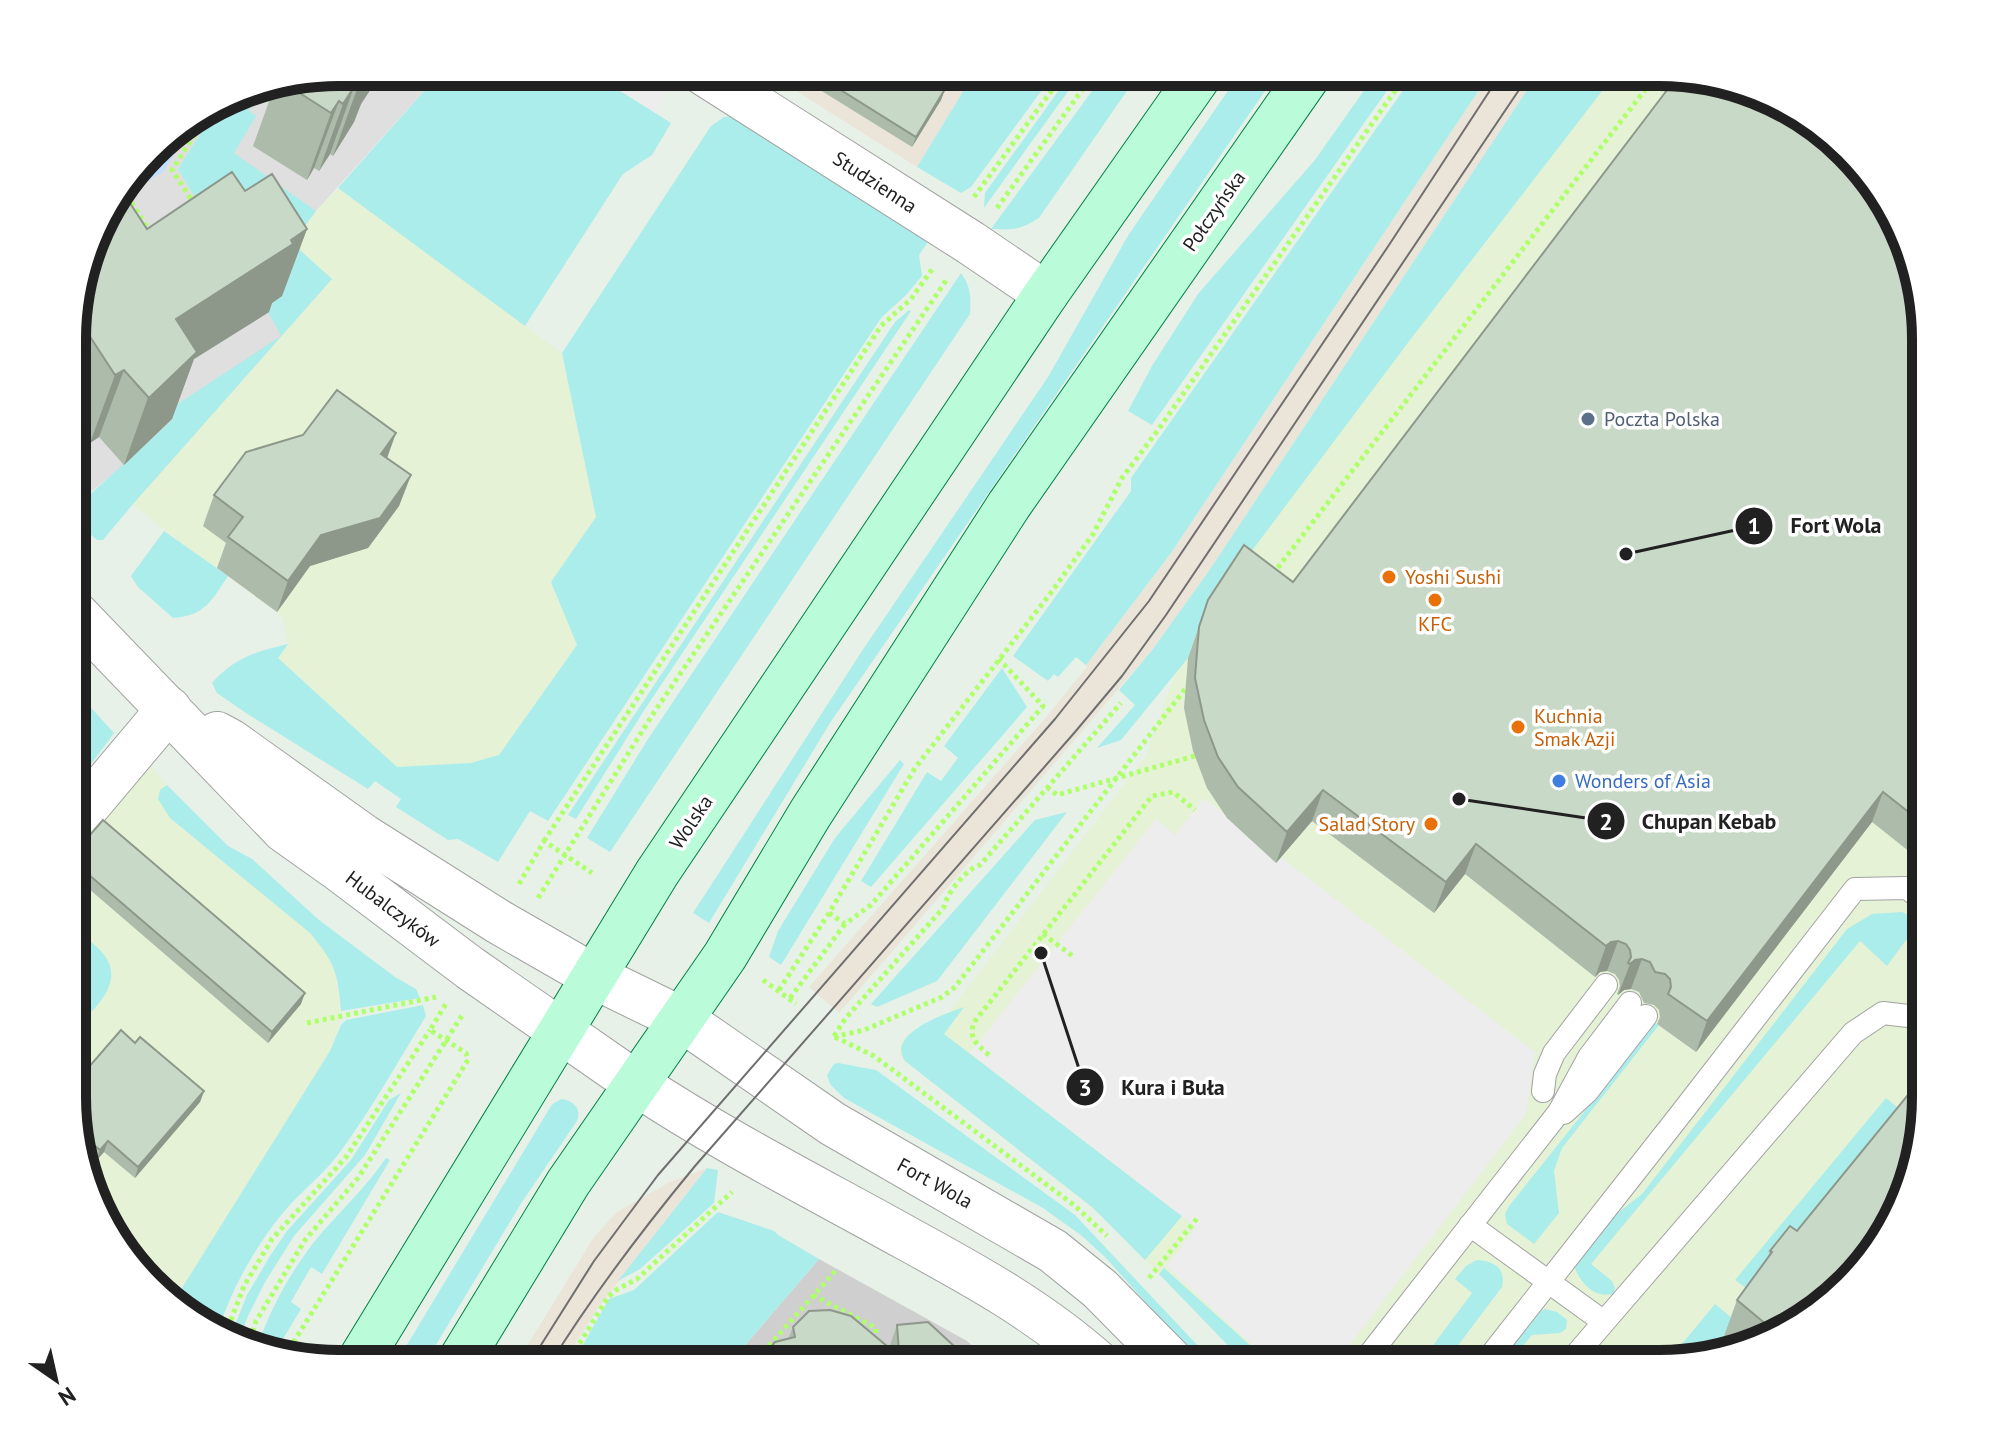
<svg xmlns="http://www.w3.org/2000/svg" width="1998" height="1436" font-family="'PT Sans',sans-serif">
	<style>
		.residential { fill: #dedfde }
		.commercial { fill: #e5f2d6 }
		.industrial { fill: #ebe4d9 }
		.religious { fill: #cfcfcf }
		.grass { fill: #abedea }
		.park { fill: #c3dffc }
		.parking { fill: #ededed }
		.lines { fill: none; stroke-linecap: round; stroke-linejoin: round }
		.service-casing { stroke: #a2a2a2; stroke-width: 24 }
		.minor-casing { stroke: #a2a2a2; stroke-width: 46 }
		.tertiary-casing { stroke: #a2a2a2; stroke-width: 46 }
		.secondary-casing { stroke: #007f45; stroke-width: 46 }
		.path { stroke: #afff6a; stroke-width: 5; stroke-dasharray: 4 4; stroke-linecap: butt }
		.service { stroke: #fff; stroke-width: 22 }
		.minor { stroke: #fff; stroke-width: 44 }
		.tertiary { stroke: #fff; stroke-width: 44 }
		.secondary { stroke: #bafcda; stroke-width: 44 }
		.tram { stroke: #6f6f6f; stroke-width: 2 }
		.wall { fill: #adbbab }
		.shaded-wall { fill: #8d988b }
		.building { fill: #c9d9c7; stroke: #8d988b; stroke-width: 2 }
		.service-dot { fill: #5c6f8a; stroke: #fff; stroke-width: 3 }
		.food-dot { fill: #e8710a; stroke: #fff; stroke-width: 3 }
		.shop-dot { fill: #3f7fe0; stroke: #fff; stroke-width: 3 }
		.labels { text-anchor: middle; dominant-baseline: central; stroke-width: 7; stroke-linejoin: round; paint-order: stroke }
		.street-label { font-size: 20px; fill: #212121; stroke: #fff }
		.service-label { font-size: 20px; fill: #4e5e75; stroke: #fff; text-anchor: start }
		.food-label { font-size: 20px; fill: #c56008; stroke: #fff; text-anchor: start }
		.shop-label { font-size: 20px; fill: #366cbe; stroke: #fff; text-anchor: start }
		.rim { fill: none; stroke: #212121; stroke-width: 10 }
		.leader { fill: none; stroke: #212121; stroke-width: 3 }
		.callout-dot { fill: #212121; stroke: #fff; stroke-width: 3 }
		.mark-label { font-size: 24px; text-anchor: middle; font-weight: bold; fill: #fff }
		.callout-label { font-size: 22px; text-anchor: middle; font-weight: bold; fill: #212121; stroke: #fff; stroke-width: 7; stroke-linejoin: round; paint-order: stroke }
	</style>
	<rect width="100%" height="100%" fill="#e7f1e8"/>
	<path class="residential" d="M 339,72 L 441,72 L 316,211 L 292,243 L 332,279 L 147,489 L 124,465 L 92,491 L 74,471 L 74,304 L 100,220 L 163,139 L 237,92 Z"/>
	<path class="commercial" d="M 1569,73 L 1676,73 L 1745,86 L 1925,322 L 1925,1114 L 1778,1336 L 1660,1364 L 1246,1364 L 1101,1215 L 905,1061 L 900,1055 L 900,1045 L 905,1037 L 940,1016 L 948,1013 L 1146,756 L 1195,617 Z
		M 338,188 L 562,353 L 596,517 L 551,582 L 577,645 L 499,755 L 471,763 L 397,767 L 278,658 L 288,644 L 283,619 L 277,612 L 164,530 L 133,504 L 332,279 L 292,243 L 316,211 Z
		M 142,757 L 167,785 L 160,790 L 170,818 L 310,933 L 325,951 L 335,970 L 341,1011 L 337,1034 L 330,1051 L 172,1304 L 108,1230 L 74,1132 L 74,836 Z"/>
	<path class="industrial" d="M 766,72 L 975,72 L 917,167 Z
		M 1491,72 L 1539,72 L 1211,568 L 1153,649 L 839,1013 L 809,987 L 1042,722 L 1087,667 L 1086,665 L 1171,553 Z
		M 707,1168 L 600,1305 L 562,1364 L 516,1364 L 594,1237 L 617,1212 L 670,1182 Z"/>
	<path class="religious" d="M 819,1259 L 967,1341 L 977,1350 L 982,1364 L 729,1364 Z"/>
	<path class="grass" d="M 441,72 L 590,72 L 671,123 L 652,155 L 623,174 L 525,326 L 338,188 Z
		M 975,72 L 1055,72 L 971,187 L 961,193 L 917,167 Z
		M 1072,72 L 1082,72 L 984,208 L 985,193 Z
		M 1106,72 L 1140,72 L 1039,218 C 1020,230 1013,230 991,229 Z
		M 1241,72 L 1278,72 L 830,723 L 709,923 L 693,913 L 862,651 L 1048,377 L 1129,234 Z
		M 1377,72 L 1400,72 L 1152,425 L 1128,411 L 1152,366 L 1198,294 L 1315,160 Z
		M 1416,72 L 1491,72 L 1171,553 L 1086,665 L 1076,657 L 1058,677 L 1054,674 L 1048,681 L 1013,656 L 1131,491 L 1131,478 Z
		M 1539,72 L 1616,73 L 1410,340 L 1233,576 L 1197,631 L 1188,658 L 1121,740 L 1097,748 L 1135,705 L 1119,690 L 1153,649 L 1211,568 Z
		M 237,92 L 240,92 L 255,101 L 249,111 L 256,116 L 234,153 L 316,211 L 292,243 L 332,279 L 133,504 L 103,540 L 97,540 L 90,534 L 74,517 L 74,509 L 172,420 L 167,411 L 281,336 C 251,278 211,225 178,169 L 221,102 Z
		M 733,116 L 928,242 L 919,255 L 922,276 L 906,295 L 881,318 L 548,821 L 530,811 L 498,862 L 458,839 L 448,840 L 396,807 L 401,799 L 375,781 L 368,789 L 246,713 L 217,693 L 212,683 C 233,658 258,651 288,644 L 278,658 L 397,767 L 471,763 L 499,755 L 577,645 L 551,582 L 596,517 L 562,353 L 711,126 L 724,117 Z
		M 961,273 C 971,287 971,297 970,314 L 610,852 L 587,838 L 648,739 Z
		M 909,310 L 911,311 L 645,709 L 576,819 L 568,815 L 895,322 Z
		M 164,531 L 228,576 C 212,600 205,616 173,618 L 138,587 L 131,576 Z
		M 1002,668 L 1027,707 L 871,887 L 861,881 L 927,772 L 941,781 L 958,758 L 944,746 Z
		M 74,689 L 114,733 L 74,787 Z
		M 900,760 L 904,764 L 781,965 L 769,957 L 778,931 L 835,838 Z
		M 167,785 L 228,846 L 252,859 L 319,920 L 395,977 L 416,989 L 420,998 L 341,1011 C 338,973 335,963 310,933 L 170,818 L 158,799 L 160,790 Z
		M 1067,812 L 937,981 L 877,1007 L 871,1004 L 1035,820 Z
		M 1902,912 L 1925,922 L 1925,957 L 1906,940 L 1887,966 L 1860,941 L 1591,1264 L 1612,1281 L 1615,1288 L 1613,1294 C 1593,1299 1578,1280 1573,1263 L 1600,1227 L 1642,1194 L 1847,929 L 1872,914 Z
		M 74,928 C 82,935 91,941 99,949 C 130,980 95,1008 74,1030 Z
		M 423,1005 L 426,1016 C 397,1063 370,1112 337,1156 C 321,1177 299,1193 282,1214 C 255,1247 231,1290 218,1331 L 176,1309 L 172,1304 L 330,1051 L 341,1025 L 346,1020 Z
		M 964,1007 L 944,1034 L 1182,1216 L 1145,1260 L 1092,1207 L 905,1061 C 886,1034 944,1014 964,1007 Z
		M 1655,1023 L 1659,1025 L 1562,1148 L 1554,1171 L 1559,1213 L 1534,1244 L 1507,1224 L 1505,1214 L 1509,1206 Z
		M 838,1063 L 876,1070 L 1075,1215 L 1215,1364 L 1201,1364 L 1105,1257 L 1082,1236 L 1043,1208 L 844,1098 L 830,1084 L 827,1075 L 834,1064 Z
		M 401,1093 L 365,1155 L 294,1236 L 265,1282 L 248,1316 L 238,1342 L 230,1338 L 247,1295 L 270,1256 L 287,1231 L 351,1160 L 389,1100 Z
		M 1886,1098 L 1916,1123 L 1770,1306 L 1735,1280 Z
		M 562,1099 C 573,1101 582,1108 577,1121 L 522,1202 L 425,1363 L 396,1363 L 551,1106 L 554,1103 Z
		M 386,1158 L 390,1160 L 322,1274 L 311,1267 L 291,1302 L 301,1309 L 274,1354 L 256,1350 C 269,1312 289,1274 314,1242 C 338,1213 365,1189 386,1158 Z
		M 707,1168 L 718,1170 L 714,1203 L 640,1269 L 618,1281 Z
		M 718,1212 L 774,1231 L 778,1235 L 819,1259 L 729,1364 L 572,1364 L 609,1299 L 634,1290 Z
		M 1477,1260 C 1494,1261 1506,1268 1502,1287 L 1444,1364 L 1419,1364 L 1472,1293 L 1455,1279 L 1466,1266 Z
		M 1164,1268 L 1271,1364 L 1246,1364 L 1159,1274 Z
		M 1715,1304 L 1749,1332 L 1738,1346 L 1667,1362 Z
		M 1545,1309 L 1557,1312 L 1567,1320 L 1566,1329 L 1560,1333 L 1532,1335 L 1508,1364 L 1492,1364 L 1532,1315 Z"/>
	<path class="park" d="M 199,116 L 163,172 L 138,187 L 132,178 L 163,139 Z"/>
	<path class="parking" d="M 590,72 L 667,72 L 677,79 L 655,112 Z
		M 1204,798 L 1535,1052 L 1526,1114 L 1335,1364 L 1273,1364 L 1166,1266 L 1196,1227 L 970,1053 L 1156,819 L 1175,835 Z"/>
	<g class="lines">
		<g class="service-casing">
			<path id="service" d="M 1543,1091 L 1545,1074 L 1554,1053 L 1606,985
				M 1564,1113 L 1587,1092 L 1646,1016
				M 1470,1225 L 1604,1322 L 1853,1033 L 1883,1013 L 1925,1018
				M 1362,1364 L 1559,1112 L 1589,1057 L 1630,1003
				M 1484,1364 L 1679,1116 L 1855,889 L 1907,888 L 1925,902
				M 1568,1364 L 1604,1322"/>
		</g>
		<g class="minor-casing">
			<path id="minor" d="M 702,72 L 971,243 L 1046,294
				M 74,822 L 169,709
				M 681,1019 L 833,1124 L 1053,1251 L 1100,1289 L 1174,1364
				M 637,1084 C 723,1141 816,1188 906,1238 C 974,1275 1041,1312 1099,1364"/>
		</g>
		<g class="tertiary-casing">
			<path id="tertiary" d="M 74,612 L 284,830 L 336,867 L 470,968 L 637,1084
				M 217,734 L 230,741 L 363,836 L 499,922 L 593,976 L 681,1019"/>
		</g>
		<g class="secondary-casing">
			<path id="secondary" d="M 358,1363 L 657,873 L 1046,294 L 1202,72
				M 458,1364 L 568,1183 L 725,956 L 810,814 L 1009,505 L 1311,72"/>
		</g>
		<path class="path" d="M 251,89 L 273,104
			M 123,189 L 150,232
			M 974,197 L 1065,72
			M 195,205 L 172,170 L 212,108
			M 997,208 L 1095,72
			M 1273,574 L 1658,73
			M 1047,787 L 1057,795 L 1198,755
			M 544,841 L 881,326 L 911,299 L 933,268
			M 519,884 L 544,841 L 592,873
			M 538,898 L 651,717 L 947,279
			M 829,913 L 845,924 L 871,905 L 1043,706 L 999,659
			M 1043,934 L 1074,957
			M 763,980 L 796,1004
			M 779,990 L 829,913 L 915,768 L 1050,594 L 1093,534 L 1122,478 L 1158,430 L 1408,72
			M 790,998 L 845,924
			M 307,1023 L 436,997
			M 834,1036 L 845,1019 L 944,907 C 946,894 967,868 980,865 L 1121,703
			M 834,1037 L 864,1030 L 942,997 L 955,987 L 1189,684
			M 835,1037 L 874,1056 L 1074,1205 L 1107,1236
			M 989,1055 C 977,1045 967,1037 975,1021 L 1152,796 L 1173,792 L 1195,810
			M 1149,1278 L 1199,1216
			M 813,1295 L 876,1328 L 876,1343
			M 225,1335 L 244,1286 L 272,1239 L 346,1157 L 430,1030
			M 1214,1346 L 1231,1364
			M 248,1347 L 256,1321 L 305,1240 L 358,1178 L 463,1014
			M 285,1356 L 468,1060 L 466,1053 L 430,1030 L 447,1002
			M 567,1364 L 608,1297 L 616,1290 L 637,1279 L 732,1192
			M 753,1364 L 836,1270"/>
		<use href="#service" class="service"/>
		<use href="#minor" class="minor"/>
		<use href="#tertiary" class="tertiary"/>
		<use href="#secondary" class="secondary"/>
		<path class="tram" d="M 529,1364 L 594,1261 L 658,1175 L 1055,719 L 1149,601 L 1389,245 L 1502,72
			M 550,1364 C 593,1294 643,1229 695,1166 L 1075,732 L 1122,676 L 1166,615 L 1531,72"/>
	</g>
	<path class="wall" d="M 339,72 L 382,72 L 361,104 L 354,122 L 333,156 L 330,154 L 319,171 L 314,168 L 307,180 L 253,146 L 275,85 Z
		M 402,72 L 441,72 L 426,87 Z
		M 791,72 L 918,72 L 945,89 L 941,100 L 912,147 Z
		M 245,191 L 307,229 L 282,296 L 272,303 L 269,312 L 194,359 L 172,419 L 124,465 L 99,437 L 90,443 L 74,417 L 74,304 L 147,229 Z
		M 1925,322 L 1925,864 L 1872,822 L 1696,1052 L 1657,1024 L 1660,1017 L 1659,1010 L 1654,1005 L 1644,1003 L 1639,992 L 1631,989 L 1624,990 L 1618,995 L 1617,994 L 1620,986 L 1619,980 L 1615,974 L 1607,971 L 1600,972 L 1595,977 L 1465,874 L 1434,913 L 1312,821 L 1276,863 L 1227,818 L 1207,788 L 1193,751 L 1184,708 L 1188,658 L 1208,600 L 1293,582 Z
		M 387,458 L 411,475 L 399,506 L 368,548 L 310,566 L 277,612 L 217,568 L 226,543 L 203,526 L 214,495 Z
		M 74,853 L 301,1004 L 268,1043 L 74,876 Z
		M 135,1043 L 204,1091 L 200,1102 L 135,1178 L 104,1152 L 96,1161 L 79,1147 L 74,1132 L 74,1084 Z
		M 1797,1231 L 1871,1260 L 1778,1336 L 1719,1350 L 1737,1300 L 1767,1259 L 1770,1251 Z
		M 897,1325 L 971,1364 L 758,1364 L 788,1339 L 793,1327 L 889,1348 Z"/>
	<path class="shaded-wall" d="M 368,72 L 382,72 L 361,104 L 354,122 L 333,156 L 357,89 Z
		M 432,72 L 441,72 L 426,87 Z
		M 354,87 L 330,154 L 319,171 L 343,104 Z
		M 945,89 L 941,100 L 912,147 L 916,137 Z
		M 339,101 L 314,168 L 307,180 L 331,113 Z
		M 307,229 L 282,296 L 272,303 L 269,312 L 194,359 L 172,419 L 124,465 L 176,319 Z
		M 124,370 L 99,437 L 90,443 L 115,375 Z
		M 396,433 L 385,464 L 381,454 Z
		M 411,475 L 399,506 L 368,548 L 310,566 L 277,612 L 288,581 L 321,535 Z
		M 1323,790 L 1312,821 L 1276,863 L 1287,832 Z
		M 1883,792 L 1872,822 L 1696,1052 L 1707,1021 Z
		M 1476,844 L 1465,874 L 1434,913 L 1446,882 Z
		M 1618,941 L 1607,971 L 1600,972 L 1595,977 L 1606,946 L 1611,942 Z
		M 1642,959 L 1631,989 L 1624,990 L 1618,995 L 1630,964 L 1635,960 Z
		M 305,993 L 301,1004 L 268,1043 L 272,1032 Z
		M 204,1091 L 200,1102 L 135,1178 L 138,1167 Z
		M 108,1141 L 104,1152 L 96,1161 L 100,1150 Z"/>
	<path class="building" d="M 339,72 L 368,72 L 357,89 L 354,87 L 343,104 L 339,101 L 331,113 L 284,83 Z
		M 812,72 L 918,72 L 945,89 L 916,137 Z
		M 1680,73 L 1745,86 L 1822,127 L 1898,220 L 1925,322 L 1925,825 L 1883,792 L 1707,1021 L 1668,994 L 1671,987 L 1670,979 L 1665,974 L 1655,972 L 1650,962 L 1642,959 L 1635,960 L 1630,964 L 1628,963 L 1631,957 L 1630,950 L 1626,944 L 1618,941 L 1611,942 L 1606,946 L 1476,844 L 1446,882 L 1323,790 L 1287,832 L 1238,787 L 1218,757 L 1204,720 L 1195,678 L 1199,627 L 1208,600 L 1244,545 L 1293,582 Z
		M 232,172 L 245,191 L 272,174 L 307,229 L 291,240 L 293,244 L 176,319 L 197,352 L 149,398 L 124,370 L 115,375 L 74,312 L 74,304 L 100,220 L 122,191 L 147,229 Z
		M 337,390 L 396,433 L 381,454 L 411,475 L 380,518 L 321,535 L 288,581 L 228,537 L 243,517 L 214,495 L 246,452 L 303,435 Z
		M 103,820 L 305,993 L 272,1032 L 74,862 L 74,853 Z
		M 121,1030 L 135,1043 L 140,1037 L 204,1091 L 138,1167 L 108,1141 L 100,1150 L 74,1128 L 74,1084 Z
		M 1925,1074 L 1925,1114 L 1912,1183 L 1877,1249 L 1861,1268 L 1779,1335 L 1737,1300 L 1772,1252 L 1770,1251 L 1790,1226 L 1797,1231 Z
		M 830,1310 L 851,1316 L 900,1357 L 896,1364 L 758,1364 L 760,1360 L 775,1342 L 795,1337 L 793,1327 L 809,1311 Z
		M 928,1322 L 968,1359 L 971,1364 L 900,1364 L 897,1325 Z
		M 1599,1353 L 1613,1364 L 1590,1364 Z"/>
	<circle class="service-dot" cx="1588" cy="419" r="8"/>
	<g class="food-dot">
		<circle cx="1389" cy="577" r="8"/>
		<circle cx="1435" cy="600" r="8"/>
		<circle cx="1518" cy="727" r="8"/>
		<circle cx="1431" cy="824" r="8"/>
	</g>
	<circle class="shop-dot" cx="1559" cy="781" r="8"/>
	<g class="labels">
		<g class="street-label">
			<text transform="translate(875 182) rotate(33)">Studzienna</text>
			<text transform="translate(1214 211) rotate(-55)">Połczyńska</text>
			<text transform="translate(691 822) rotate(-56)">Wolska</text>
			<text transform="translate(393 909) rotate(37)">Hubalczyków</text>
			<text transform="translate(935 1183) rotate(29)">Fort Wola</text>
		</g>
		<g class="service-label">
			<text x="1604" y="419">Poczta Polska</text>
		</g>
		<g class="food-label">
			<text x="1405" y="577">Yoshi Sushi</text>
			<text x="1435" y="624" text-anchor="middle">KFC</text>
			<text x="1534" y="716">Kuchnia<tspan x="1534" dy="23">Smak Azji</tspan></text>
			<text x="1415" y="824" text-anchor="end">Salad Story</text>
		</g>
		<g class="shop-label">
			<text x="1575" y="781">Wonders of Asia</text>
		</g>
	</g>
	<path d="M0 0H1998V1436H0ZM339 86H1659A253 253 0 0 1 1912 339V1097A253 253 0 0 1 1659 1350H339A253 253 0 0 1 86 1097V339A253 253 0 0 1 339 86Z" fill="#fff" fill-rule="evenodd"/>
	<path class="rim" d="M339 86H1659A253 253 0 0 1 1912 339V1097A253 253 0 0 1 1659 1350H339A253 253 0 0 1 86 1097V339A253 253 0 0 1 339 86Z"/>
	<path class="leader" d="M1626 554L1754 526M1459 799L1606 821M1041 953L1085 1087"/>
	<g class="callout-dot">
		<circle cx="1626" cy="554" r="8"/>
		<circle cx="1459" cy="799" r="8"/>
		<circle cx="1041" cy="953" r="8"/>
		<circle cx="1754" cy="526" r="20"/>
		<circle cx="1606" cy="821" r="20"/>
		<circle cx="1085" cy="1087" r="20"/>
	</g>
	<g class="mark-label">
		<text x="1754" y="534">1</text>
		<text x="1606" y="830">2</text>
		<text x="1085" y="1096">3</text>
	</g>
	<g class="callout-label">
		<text x="1836" y="533">Fort Wola</text>
		<text x="1709" y="829">Chupan Kebab</text>
		<text x="1173" y="1095">Kura i Buła</text>
	</g>
	<g transform="translate(56 1380) rotate(146)" stroke="#ffffff" stroke-width="6" paint-order="stroke">
	<path d="M0-6L14 30L0 20L-14 30Z" fill="#212121"/>
	<text y="-12" font-size="22" font-weight="bold" text-anchor="middle" fill="#212121">N</text>
	</g>
</svg>
